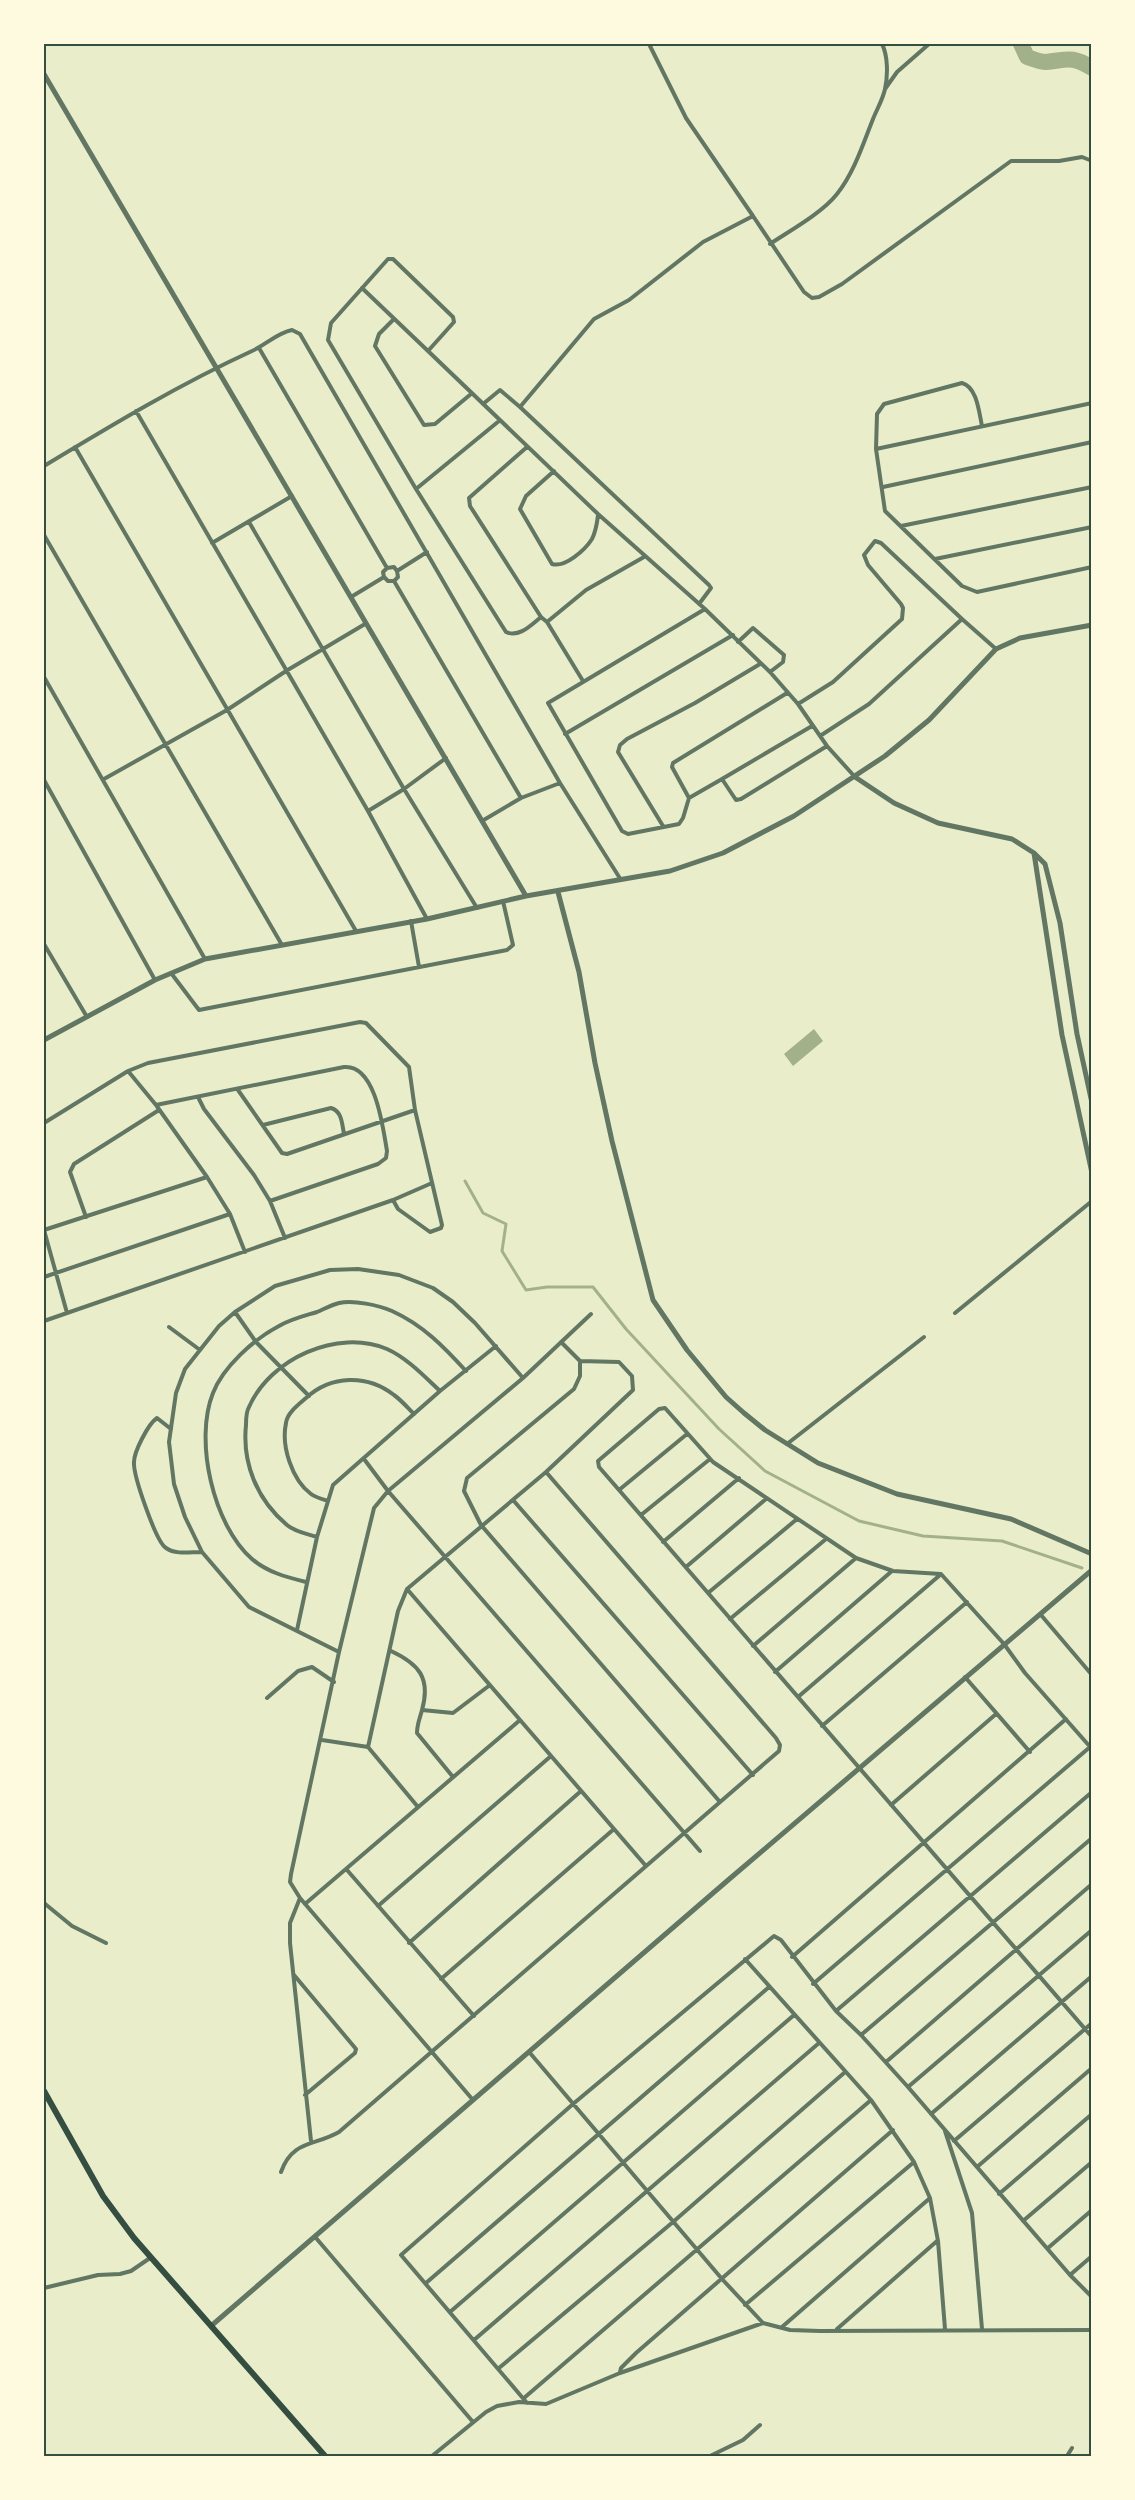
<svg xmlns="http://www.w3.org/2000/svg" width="1135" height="2500" font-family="'DM Sans',sans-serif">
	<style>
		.water { fill: #a3b18a }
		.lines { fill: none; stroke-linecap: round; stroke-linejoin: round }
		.stream { stroke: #a3b18a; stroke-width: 3 }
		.river { stroke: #a3b18a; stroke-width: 16 }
		.minor { stroke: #617663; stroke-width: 4 }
		.tertiary { stroke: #617663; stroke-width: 5 }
		.primary { stroke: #344e41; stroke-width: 6 }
		.neatline { fill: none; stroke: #344e41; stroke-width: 2 }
	</style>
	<rect width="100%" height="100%" fill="#e9edc9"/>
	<path class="water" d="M 814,1029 L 823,1041 L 793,1066 L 784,1054 Z"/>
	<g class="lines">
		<path class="stream" d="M 465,1181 L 483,1213 L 506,1224 L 502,1251 L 526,1290 L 547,1287 L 593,1287 L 626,1329 L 719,1429 L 765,1471 L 859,1521 L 923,1536 L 1002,1541 L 1082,1568"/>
		<path class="river" d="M 1021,44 L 1027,57 C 1033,59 1040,62 1046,62 C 1067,60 1071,55 1092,68"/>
		<path class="minor" d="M 649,44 L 686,118 L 753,216
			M 885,89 L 897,72 L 929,44
			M 770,244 C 791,230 822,213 837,194 C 854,173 863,144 873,119 C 877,109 883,99 885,89 C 888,75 888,56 882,44
			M 362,288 L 428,351
			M 393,320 L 379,334 L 375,346 L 424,425 L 435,424 L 471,394
			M 259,348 L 387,568
			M 483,404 L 500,390 L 520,407 L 709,585 L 711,588 L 699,604
			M 520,407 L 594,319 L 629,300 L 703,242 L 753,216 L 804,292 L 812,298 L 819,297 L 842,284 L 1011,161 L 1059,161 L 1082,157 L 1092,161
			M 136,411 L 368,811 L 427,919
			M 982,426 C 979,412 977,387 962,383 L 884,404 L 877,414 L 876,449 L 885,511 L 962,586 L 977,592 L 1092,567
			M 75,447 L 356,931
			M 527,447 L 469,498 L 470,506 L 541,617
			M 876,449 L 1092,403
			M 44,466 C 112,425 180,384 252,351 C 267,344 277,333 292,330 L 300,334 L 560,783 L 621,880
			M 554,471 L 526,496 L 520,509 L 552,564 C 565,568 585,550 592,539 C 596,531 597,524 598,515
			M 883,487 L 1092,442
			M 416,489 L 499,421
			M 249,522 L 404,789 L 477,908
			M 901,526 L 1092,487
			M 44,535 L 282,945
			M 212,543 L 292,496
			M 644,557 L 586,590 L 547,622 L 541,617 C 531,625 519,638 506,632 L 416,489 L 328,340 L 331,323 L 388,259 L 393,259 L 453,317 L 454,322 L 428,351 L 598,514 L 705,609 L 548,703 L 622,831 L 628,834 L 679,824 L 683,818 L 689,798 L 722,779 L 736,800 L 741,799 L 827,746
			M 935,559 L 1092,527
			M 397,571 L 427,552
			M 394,581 L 521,798
			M 351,597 L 384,577 L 383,572 L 387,568 L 394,567 L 397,571 L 398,577 L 394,581 L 388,581 L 384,577
			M 705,609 L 770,672 L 798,704 L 827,746 L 855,777
			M 962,619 L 996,649
			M 547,622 L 583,681
			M 738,642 L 753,628 L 784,655 L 783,662 L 770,672
			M 44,677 L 205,959
			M 798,704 L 833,682 L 902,619 L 903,608 L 901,604 L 868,565 L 864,555 L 875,541 L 881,543 L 962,619 L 869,704 L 820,736
			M 565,734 L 733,635
			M 104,779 L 227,710 L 286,671 L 365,624
			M 722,779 L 812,726
			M 44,780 L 155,980
			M 689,798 L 672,767 L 673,763 L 787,693
			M 368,811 L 404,789 L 446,758
			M 482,821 L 521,798 L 560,783
			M 663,826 L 618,752 L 620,745 L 627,739 L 695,703 L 760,664
			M 411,921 L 419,967
			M 44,944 L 87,1017
			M 171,973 L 199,1010 L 507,950 L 513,945 L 503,901
			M 128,1071 L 156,1105 L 207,1177 L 230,1214 L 245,1252
			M 238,1090 L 282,1153 L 287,1154 L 415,1110
			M 198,1097 L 204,1109 L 254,1175 L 270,1201 L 285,1238
			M 156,1105 L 344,1067 C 376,1064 383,1129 387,1151 L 386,1158 L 378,1164 L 270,1201
			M 44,1123 L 128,1071 L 148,1063 L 360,1022 L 366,1023 L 409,1067 L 415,1110 L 442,1225 L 441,1228 L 430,1232 L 398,1209 L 393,1200
			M 263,1125 L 331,1108 C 342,1111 342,1124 344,1134
			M 86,1217 L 70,1172 L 74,1164 L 159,1110
			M 44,1230 L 207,1177
			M 44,1230 L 67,1313
			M 44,1277 L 230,1214
			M 235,1312 L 256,1342 L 309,1396
			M 955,1313 L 1092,1201
			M 44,1321 L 393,1200 L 432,1183
			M 169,1327 L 200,1350
			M 580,1361 L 580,1376 L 574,1389 L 467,1478 L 464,1491 L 481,1525 L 720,1802
			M 171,1429 L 157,1418 C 148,1424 134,1452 134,1462 C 133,1475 156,1542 166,1548 C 176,1555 190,1552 202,1552
			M 787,1444 L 924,1337
			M 364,1459 L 388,1491 L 700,1851
			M 619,1490 L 687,1434
			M 513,1500 L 753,1775
			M 328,1501 C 322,1499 315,1497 311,1494 C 292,1480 281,1446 286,1423 C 287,1413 299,1404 306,1398 C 331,1375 367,1374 394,1395 C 401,1400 408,1408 414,1414
			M 641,1515 L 710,1459
			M 317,1537 C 308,1534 295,1532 287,1525 C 257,1500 242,1463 246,1425 C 246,1419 246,1412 249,1407 C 270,1359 337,1328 387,1349 C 407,1358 424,1376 440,1391
			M 663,1542 L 739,1478
			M 686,1567 L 767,1498
			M 306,1582 C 286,1577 267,1572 252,1559 C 213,1525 194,1440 213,1393 C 223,1367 254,1339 279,1326 C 291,1319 304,1316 317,1312 C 324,1309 331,1305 339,1303 C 354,1300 378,1305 392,1311 C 423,1325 444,1347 466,1371
			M 407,1589 L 646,1866
			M 708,1593 L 797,1519
			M 1041,1615 L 1092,1675
			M 730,1619 L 826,1539
			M 297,1630 L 317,1537 L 333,1485 L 440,1391 L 496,1346
			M 753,1646 L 856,1558
			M 391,1651 C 419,1664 431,1678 422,1710 C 420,1718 417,1724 417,1733 L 453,1777
			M 339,1652 L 249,1607 L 202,1552 L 185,1517 L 174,1484 L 169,1442 L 176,1393 L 185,1369 L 219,1326 L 235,1312 L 275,1286 L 330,1270 L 358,1269 L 399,1275 L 433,1288 L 453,1302 L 475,1323 L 523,1378
			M 775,1672 L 892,1571
			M 965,1677 L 1030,1752
			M 798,1697 L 940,1575
			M 267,1698 L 298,1671 L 312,1667 L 334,1682
			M 422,1710 L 453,1713 L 490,1685
			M 822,1726 L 967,1602
			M 322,1740 L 368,1747
			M 1092,1749 L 1025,1673 L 1004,1644 L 941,1574 L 893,1571 L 856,1558 L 713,1462 L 665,1408 L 659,1409 L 598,1461 L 599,1467 L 619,1490 L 1092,2037
			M 891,1805 L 996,1714
			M 418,1807 L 368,1747 L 398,1611 L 407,1589 L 546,1472 L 633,1390 L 632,1376 L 619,1362 L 580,1361 L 561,1342
			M 347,1870 L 474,2016
			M 300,1898 L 290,1923 L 290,1943 L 311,2141
			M 44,1903 L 72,1926 L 106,1943
			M 305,1904 L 520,1720
			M 378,1906 L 551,1756
			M 409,1943 L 581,1791
			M 792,1957 L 1066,1719
			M 745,1959 L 871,2100 L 914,2162 L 930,2198 L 938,2241 L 945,2329
			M 294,1975 L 356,2049 L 355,2053 L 305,2095
			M 441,1979 L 614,1829
			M 813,1984 L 1090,1747
			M 836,2011 L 1092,1792
			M 861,2035 L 1092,1838
			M 530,2053 L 722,2279 L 763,2323
			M 886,2062 L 1092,1884
			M 908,2087 L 1092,1930
			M 473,2100 L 300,1898 L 290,1882 L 291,1874 L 339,1652 L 374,1508 L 388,1491 L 523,1378 L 591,1314
			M 931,2114 L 1092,1976
			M 945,2131 L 972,2213 L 982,2329
			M 954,2141 L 1092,2023
			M 977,2167 L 1092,2068
			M 281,2172 C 292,2140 315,2146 339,2132 L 779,1751 L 780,1745 L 776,1738 L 546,1472
			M 999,2194 L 1092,2114
			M 1023,2221 L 1092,2162
			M 316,2238 L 473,2422
			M 1048,2248 L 1092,2210
			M 1070,2275 L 1092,2256
			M 426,2283 L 769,1987
			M 44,2288 L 98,2275 L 120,2274 L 131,2271 L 150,2258
			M 745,2305 L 914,2162
			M 450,2312 L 794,2015
			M 782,2327 L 930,2198
			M 837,2329 L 937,2241
			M 474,2340 L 819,2043
			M 499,2368 L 673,2222 L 844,2073
			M 620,2372 L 621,2368 L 636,2353 L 893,2130
			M 524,2398 L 871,2100
			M 527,2403 L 401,2255 L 573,2104 L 774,1936 L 781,1940 L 836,2011 L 861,2035 L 908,2087 L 1070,2275 L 1092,2297
			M 432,2456 L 486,2412 L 497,2406 L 519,2402 L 546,2404 L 620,2373 L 763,2323 L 790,2330 L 820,2331 L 1092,2330
			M 710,2456 L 743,2440 L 760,2425
			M 1067,2456 L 1072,2448"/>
		<path class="tertiary" d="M 44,74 L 526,896
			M 855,777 L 894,803 L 938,823 L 1012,839 L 1034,853 L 1045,864 L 1060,923 L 1077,1034 L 1092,1103
			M 1034,853 L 1062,1035 L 1092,1173
			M 558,892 L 579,972 L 595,1063 L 612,1141 L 653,1300 L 687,1350 L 726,1397 L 744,1413 L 765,1430 L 818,1463 L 897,1494 L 1011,1519 L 1092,1554
			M 44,1040 L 155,980 L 205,959 L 427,919 L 526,896 L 670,871 L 723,853 L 794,816 L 885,756 L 929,720 L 996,649 L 1020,638 L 1092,625
			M 211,2326 L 727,1881 L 1092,1570"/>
		<path class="primary" d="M 44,2091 L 103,2196 L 134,2238 L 325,2456"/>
	</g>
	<rect width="1135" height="2500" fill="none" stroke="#fefae0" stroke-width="90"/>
	<rect x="45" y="45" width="1045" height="2410" class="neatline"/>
</svg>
